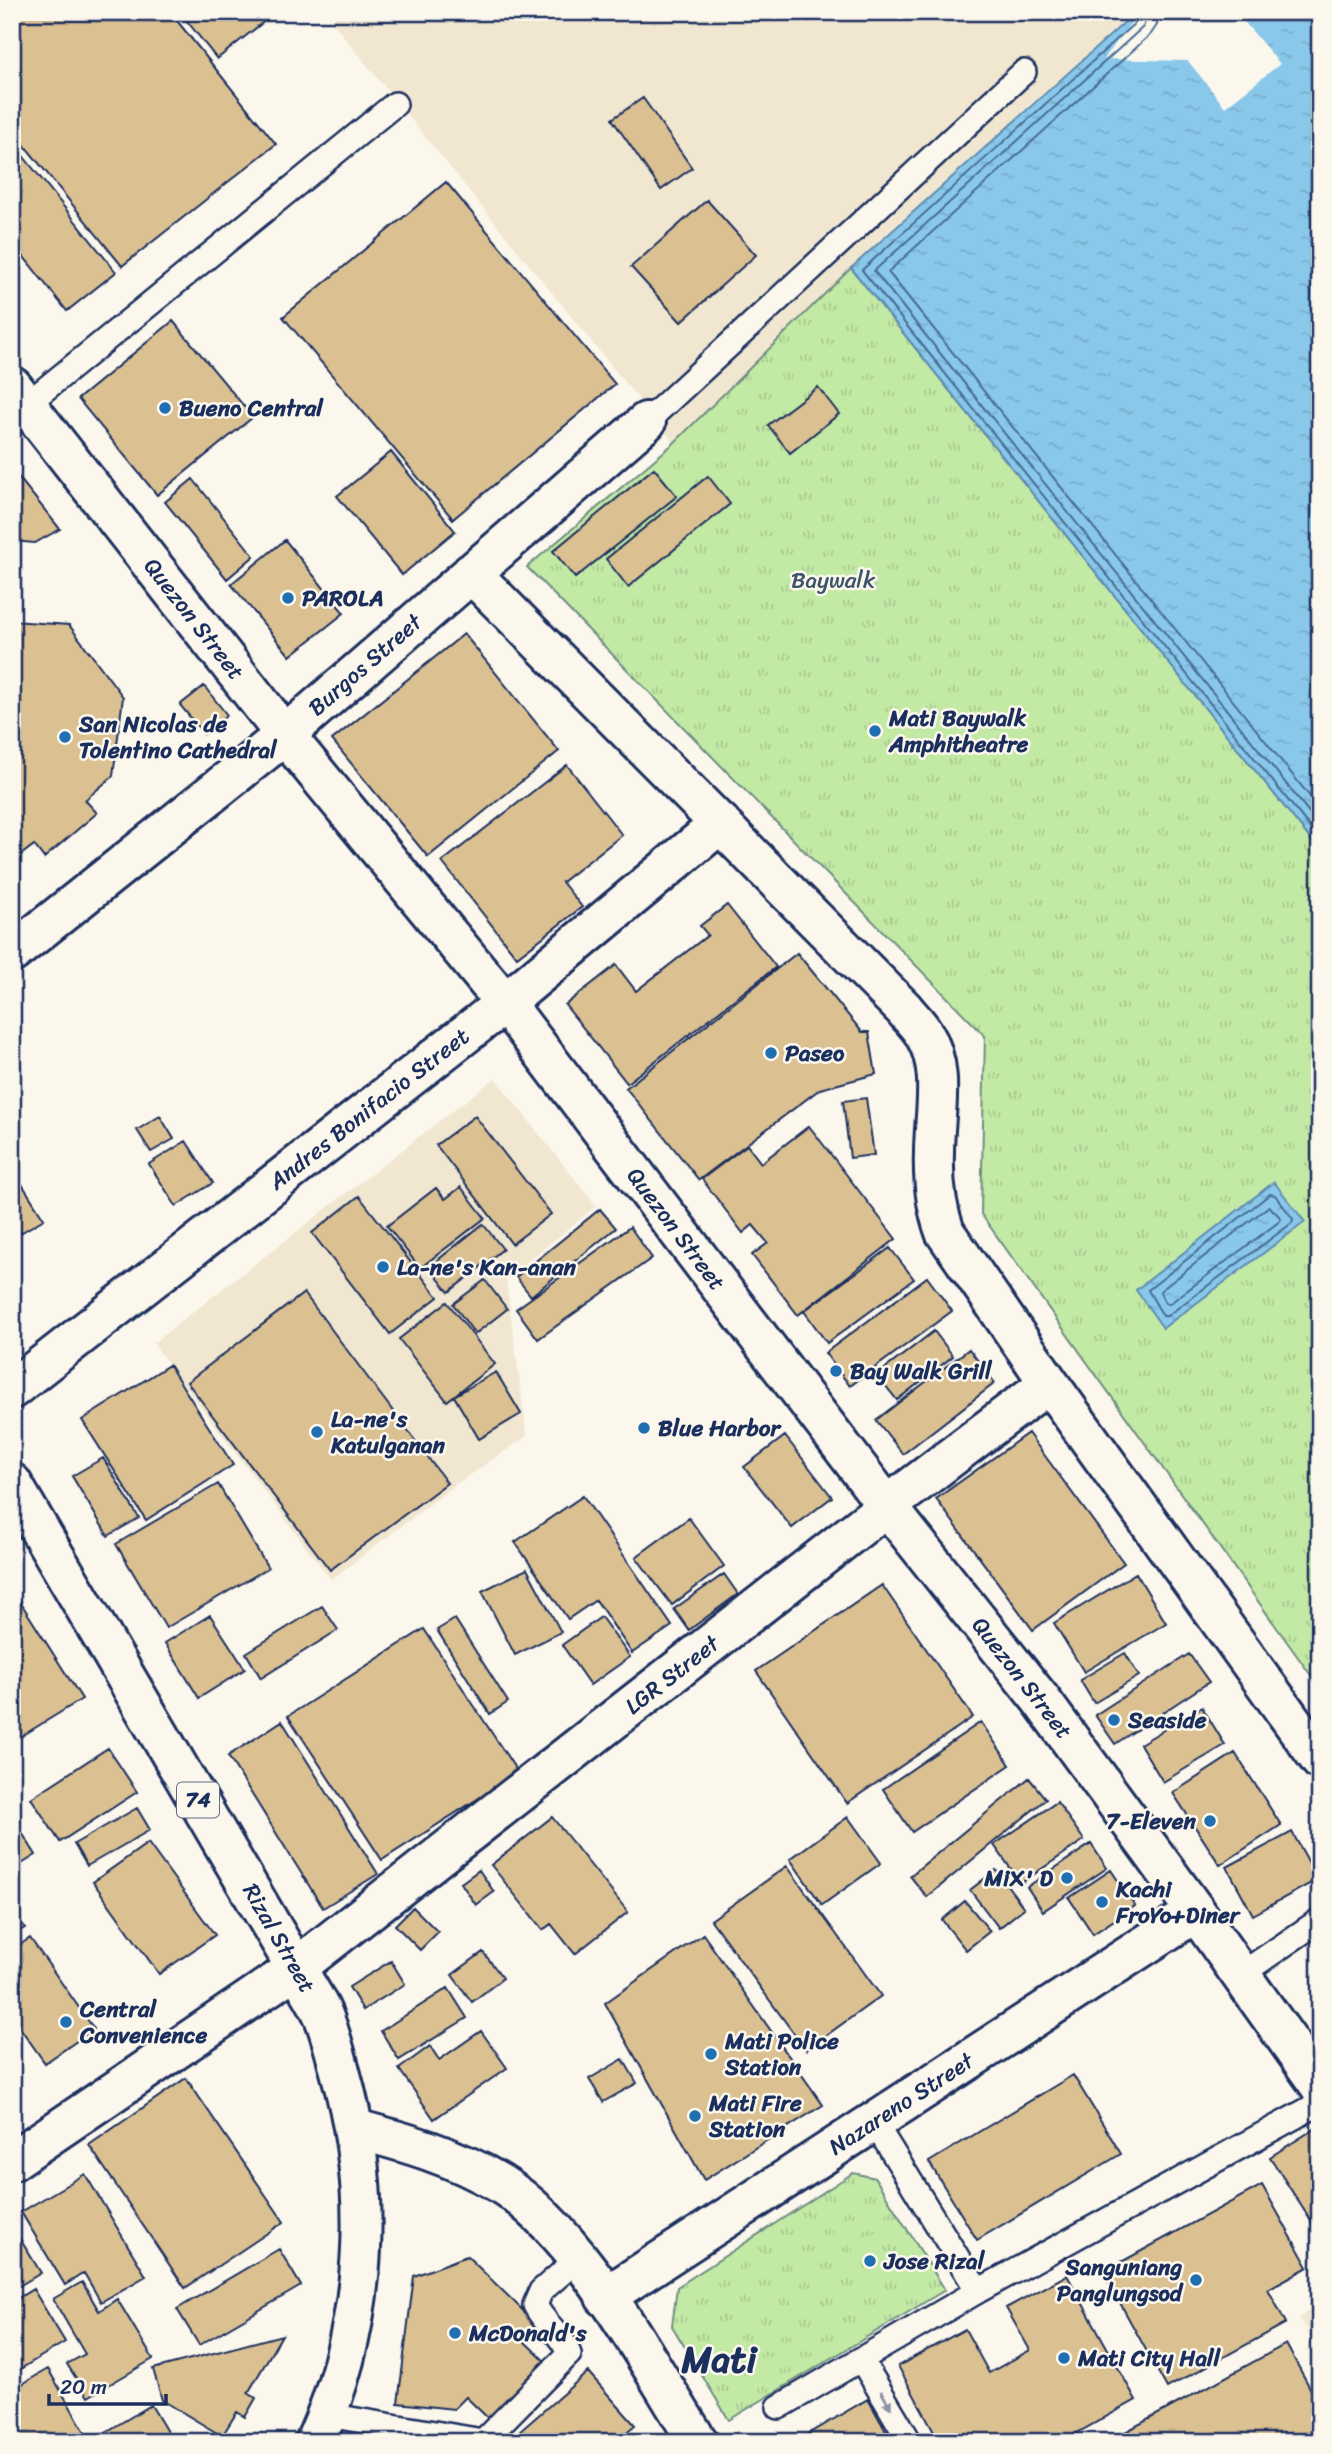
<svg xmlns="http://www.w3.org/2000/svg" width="1332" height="2454" font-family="Sriracha,sans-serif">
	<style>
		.built { fill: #f1e7d1 }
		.park { fill: url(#park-tufts); stroke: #6f8c82; stroke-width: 2 }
		.water { fill: url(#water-ripples); stroke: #5e8bb2; stroke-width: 2 }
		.pier { fill: #fbf7ec }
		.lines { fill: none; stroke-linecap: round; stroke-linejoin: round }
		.shore { stroke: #476c96; stroke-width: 2 }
		.building { fill: #dbc191; stroke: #1b2f5e; stroke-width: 2 }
		.service-casing { stroke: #1b2f5e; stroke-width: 28 }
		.minor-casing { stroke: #1b2f5e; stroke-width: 44 }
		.tertiary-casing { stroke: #1b2f5e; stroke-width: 44 }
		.secondary-casing { stroke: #1b2f5e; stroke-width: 44 }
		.primary-casing { stroke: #1b2f5e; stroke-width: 44 }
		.service { stroke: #fbf7ec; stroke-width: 23 }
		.minor { stroke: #fbf7ec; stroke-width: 38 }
		.tertiary { stroke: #fbf7ec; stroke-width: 38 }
		.secondary { stroke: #fbf7ec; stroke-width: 38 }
		.primary { stroke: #fbf7ec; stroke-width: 38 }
		.oneway { fill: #8b93a5 }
		.poi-dot { fill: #1f6fb2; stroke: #fbf7ec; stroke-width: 2.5 }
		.labels { text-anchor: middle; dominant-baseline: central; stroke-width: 5; stroke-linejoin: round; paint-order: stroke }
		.shield { fill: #fbf7ec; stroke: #5e6b89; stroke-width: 2 }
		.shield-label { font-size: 21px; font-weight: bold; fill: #1b2f5e }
		.poi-label { font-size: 23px; font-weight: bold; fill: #1b2f5e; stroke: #fbf7ec; text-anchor: start }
		.park-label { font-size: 23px; fill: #3d546c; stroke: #fbf7ec }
		.street-label { font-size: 23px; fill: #1b2f5e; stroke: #fbf7ec }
		.town-label { font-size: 37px; font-weight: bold; fill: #1b2f5e; stroke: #fbf7ec }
	</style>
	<defs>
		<pattern id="park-tufts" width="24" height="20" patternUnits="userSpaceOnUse" patternTransform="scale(1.75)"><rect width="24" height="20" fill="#c3eaa5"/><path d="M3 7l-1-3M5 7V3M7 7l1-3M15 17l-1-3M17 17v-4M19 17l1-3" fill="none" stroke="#a7c990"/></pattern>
		<pattern id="water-ripples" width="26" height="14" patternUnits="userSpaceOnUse" patternTransform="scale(1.75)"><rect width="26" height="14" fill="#8ac8ea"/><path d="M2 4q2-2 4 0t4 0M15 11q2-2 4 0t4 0" fill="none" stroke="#76accb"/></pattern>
	</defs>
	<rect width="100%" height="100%" fill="#fbf7ec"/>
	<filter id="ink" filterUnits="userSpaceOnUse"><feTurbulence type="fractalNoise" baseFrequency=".0143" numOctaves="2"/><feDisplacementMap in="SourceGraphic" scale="14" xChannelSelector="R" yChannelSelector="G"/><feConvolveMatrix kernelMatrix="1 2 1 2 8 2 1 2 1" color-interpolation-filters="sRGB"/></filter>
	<g filter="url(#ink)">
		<path class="built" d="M 341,12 L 1136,12 L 851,268 L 674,443 L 332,22 Z
			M 495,1078 L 596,1206 L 506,1279 L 527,1436 L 455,1485 L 331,1580 L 153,1343 Z
			M 1320,2302 L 1320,2345 L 1299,2318 Z"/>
		<path class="park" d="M 851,268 L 1320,851 L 1320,1688 L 981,1214 L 985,1036 L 527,567 L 674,443 Z
			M 853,2173 L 875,2178 L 945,2290 L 729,2420 L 672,2326 L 677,2287 Z"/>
		<path class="water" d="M 1136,12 L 1320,12 L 1320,851 L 851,268 Z
			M 1274,1182 L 1305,1222 L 1163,1328 L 1136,1290 Z"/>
		<path class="pier" d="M 1139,12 L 1236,12 L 1280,64 L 1225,107 L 1188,61 L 1104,59 Z"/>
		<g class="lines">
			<path class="shore" d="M 1140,12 L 1137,21 L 862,270 L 1320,840
				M 1149,12 L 1143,27 L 874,271 L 1320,826
				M 1159,12 L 1157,25 L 1151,34 L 888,272 L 1320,809
				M 1270,1194 L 1275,1195 L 1293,1219 L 1292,1223 L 1167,1316 L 1163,1316 L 1148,1290 Z
				M 1269,1206 L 1280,1217 L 1280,1221 L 1169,1304 L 1165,1303 L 1160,1291 Z"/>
		</g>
		<path class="building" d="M 170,12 L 276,144 L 122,266 L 12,130 L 12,13 Z
			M 180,12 L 276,12 L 217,59 Z
			M 643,98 L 692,168 L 661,190 L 612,119 Z
			M 12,142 L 116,272 L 67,311 L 12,242 Z
			M 446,182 L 615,384 L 453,519 L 283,317 Z
			M 707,200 L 756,255 L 681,322 L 631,267 Z
			M 173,321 L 253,417 L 157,495 L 78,399 Z
			M 818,387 L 839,414 L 790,453 L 768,425 Z
			M 391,452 L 455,531 L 402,575 L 337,496 Z
			M 654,468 L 677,496 L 575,578 L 553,551 Z
			M 15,473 L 60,529 L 35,543 L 12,541 L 12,475 Z
			M 708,476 L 730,504 L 628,587 L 606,559 Z
			M 193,479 L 254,556 L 227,579 L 165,502 Z
			M 285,540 L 344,613 L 290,656 L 231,584 Z
			M 12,621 L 69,625 L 123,697 L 113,776 L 85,800 L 97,813 L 44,858 L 34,845 L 12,862 Z
			M 464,634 L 559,751 L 428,857 L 332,740 Z
			M 204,686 L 227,715 L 204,734 L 180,705 Z
			M 567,765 L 622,835 L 562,882 L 582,907 L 517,957 L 442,862 Z
			M 727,905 L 776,967 L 627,1083 L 565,1005 L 616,965 L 636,991 L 708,935 L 700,926 Z
			M 797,953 L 862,1032 L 869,1032 L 876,1074 L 820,1089 L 699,1180 L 626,1088 Z
			M 866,1098 L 874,1155 L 850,1158 L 843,1101 Z
			M 160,1116 L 174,1139 L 151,1152 L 137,1130 Z
			M 475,1116 L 551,1214 L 512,1244 L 436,1145 Z
			M 809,1126 L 896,1239 L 798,1315 L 752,1255 L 768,1243 L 753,1225 L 743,1233 L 702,1179 L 747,1145 L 761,1163 Z
			M 186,1141 L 213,1183 L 176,1206 L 149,1164 Z
			M 20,1181 L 44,1219 L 12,1238 L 12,1186 Z
			M 461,1187 L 485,1218 L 420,1268 L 387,1226 L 436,1188 L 445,1199 Z
			M 359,1196 L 438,1297 L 390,1334 L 312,1233 Z
			M 600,1209 L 616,1228 L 531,1296 L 516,1277 Z
			M 483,1224 L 503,1249 L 449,1292 L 429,1267 Z
			M 630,1227 L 652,1258 L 538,1339 L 516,1309 Z
			M 890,1248 L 914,1279 L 827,1343 L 804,1311 Z
			M 927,1277 L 952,1311 L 850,1386 L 825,1353 Z
			M 485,1280 L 507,1309 L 475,1334 L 453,1304 Z
			M 304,1293 L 447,1483 L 330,1570 L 187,1382 Z
			M 447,1302 L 495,1364 L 447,1401 L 399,1339 Z
			M 934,1331 L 953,1356 L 897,1400 L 877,1375 Z
			M 969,1349 L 995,1383 L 903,1454 L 876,1420 Z
			M 169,1365 L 233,1465 L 146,1520 L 82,1420 Z
			M 496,1372 L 521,1414 L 479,1439 L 454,1396 Z
			M 1028,1433 L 1124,1563 L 1033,1630 L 936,1499 Z
			M 785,1436 L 832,1497 L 792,1528 L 744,1467 Z
			M 103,1458 L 139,1518 L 108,1536 L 72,1476 Z
			M 218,1484 L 268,1568 L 166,1628 L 116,1544 Z
			M 583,1496 L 672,1626 L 632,1653 L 596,1600 L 568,1619 L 515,1542 Z
			M 689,1518 L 724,1566 L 672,1605 L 636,1557 Z
			M 527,1569 L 561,1632 L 515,1655 L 482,1591 Z
			M 1136,1573 L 1166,1623 L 1084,1672 L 1054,1623 Z
			M 724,1574 L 738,1594 L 689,1630 L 674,1609 Z
			M 882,1585 L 973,1717 L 847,1803 L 756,1671 Z
			M 12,1589 L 82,1699 L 12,1742 Z
			M 322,1606 L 338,1630 L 261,1678 L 246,1653 Z
			M 210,1615 L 245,1669 L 199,1698 L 165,1643 Z
			M 601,1617 L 630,1657 L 590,1685 L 562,1645 Z
			M 455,1619 L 508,1702 L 490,1714 L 437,1630 Z
			M 424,1629 L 518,1773 L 382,1860 L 288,1716 Z
			M 1125,1653 L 1139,1676 L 1094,1703 L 1080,1680 Z
			M 1189,1654 L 1209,1682 L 1115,1744 L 1095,1715 Z
			M 1202,1707 L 1225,1745 L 1163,1782 L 1140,1744 Z
			M 282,1721 L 378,1874 L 323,1908 L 228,1756 Z
			M 981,1722 L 1010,1765 L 912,1832 L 883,1789 Z
			M 108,1748 L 137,1792 L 60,1842 L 31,1798 Z
			M 1235,1753 L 1281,1825 L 1220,1865 L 1173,1793 Z
			M 1029,1778 L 1046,1799 L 927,1897 L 910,1876 Z
			M 1057,1802 L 1084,1840 L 1021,1883 L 994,1845 Z
			M 137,1808 L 150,1830 L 87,1866 L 74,1844 Z
			M 12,1817 L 36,1855 L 12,1870 Z
			M 552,1817 L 628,1912 L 575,1954 L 551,1924 L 543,1930 L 491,1865 Z
			M 848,1817 L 881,1863 L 822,1905 L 790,1859 Z
			M 1292,1832 L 1318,1879 L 1253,1915 L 1227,1867 Z
			M 148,1843 L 215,1935 L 159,1974 L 93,1882 Z
			M 1091,1844 L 1107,1868 L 1043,1911 L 1027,1887 Z
			M 787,1866 L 881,1996 L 806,2050 L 711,1920 Z
			M 479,1870 L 494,1892 L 476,1905 L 461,1883 Z
			M 996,1870 L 1024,1908 L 999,1928 L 970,1890 Z
			M 1111,1870 L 1135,1906 L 1093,1934 L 1069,1898 Z
			M 965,1901 L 990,1931 L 966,1950 L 942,1920 Z
			M 413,1907 L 438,1932 L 420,1950 L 395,1925 Z
			M 12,1909 L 25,1928 L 12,1935 Z
			M 703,1934 L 823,2105 L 704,2180 L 605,2003 Z
			M 30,1938 L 94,2029 L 45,2063 L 16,2022 L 12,2025 L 12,1950 Z
			M 483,1952 L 503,1978 L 472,2002 L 452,1975 Z
			M 391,1961 L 405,1984 L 363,2010 L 349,1987 Z
			M 448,1988 L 467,2018 L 399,2060 L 381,2031 Z
			M 481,2031 L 507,2068 L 434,2119 L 399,2069 L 430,2046 L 439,2060 Z
			M 623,2059 L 637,2083 L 603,2102 L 589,2079 Z
			M 1073,2075 L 1121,2154 L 977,2240 L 929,2162 Z
			M 186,2078 L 284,2222 L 185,2288 L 89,2145 Z
			M 1319,2126 L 1320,2128 L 1320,2235 L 1270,2157 Z
			M 85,2174 L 146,2276 L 101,2302 L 84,2273 L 65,2285 L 21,2212 Z
			M 1262,2185 L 1308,2267 L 1268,2289 L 1286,2323 L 1167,2388 L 1103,2272 Z
			M 12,2226 L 41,2273 L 12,2290 Z
			M 279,2249 L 301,2286 L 199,2345 L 177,2309 Z
			M 467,2256 L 539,2326 L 524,2341 L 552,2368 L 493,2423 L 466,2397 L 454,2409 L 398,2403 L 414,2276 Z
			M 1067,2275 L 1136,2400 L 1061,2442 L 940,2442 L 898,2366 L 965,2329 L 989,2373 L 1030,2350 L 1006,2308 Z
			M 82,2282 L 99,2311 L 117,2299 L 153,2359 L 88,2397 L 67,2364 L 85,2354 L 53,2299 Z
			M 33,2289 L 65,2342 L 12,2374 L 12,2302 Z
			M 282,2335 L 248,2393 L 256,2398 L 245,2417 L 237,2412 L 222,2436 L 162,2400 L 153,2369 Z
			M 1286,2344 L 1320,2406 L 1320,2429 L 1297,2442 L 1107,2442 Z
			M 48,2369 L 91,2442 L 12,2442 L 12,2390 Z
			M 588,2372 L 635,2425 L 615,2442 L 528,2442 L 519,2432 Z
			M 868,2399 L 892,2442 L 794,2442 Z
			M 151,2405 L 173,2442 L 104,2442 L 101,2435 Z"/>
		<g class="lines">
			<g class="service-casing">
				<path id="service" d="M 27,404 L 395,104
					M 646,422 L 1024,72
					M 1240,1975 L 1320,1920
					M 874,2122 L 978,2291
					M 861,2359 L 910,2442
					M 779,2407 L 978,2291 L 1320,2103
					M 327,2415 L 483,2441 L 569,2354 C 563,2335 544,2324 535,2305 L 541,2291 L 579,2258"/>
			</g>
			<g class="minor-casing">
				<path id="minor" d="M 471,573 L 904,1009 C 910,1017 919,1025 924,1034 C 946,1069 934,1114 934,1152 C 933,1180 935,1205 945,1232 L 1049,1383 L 1320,1760
					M 12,953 L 285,735 L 646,422
					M 505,1003 L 721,823
					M 887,1506 L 1049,1383
					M 1196,1912 L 1320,2086"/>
			</g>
			<g class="tertiary-casing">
				<path id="tertiary" d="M 12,386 L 285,735 L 505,1003 L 887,1506 L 1041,1700 L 1196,1912 L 605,2297
					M 12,1389 L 505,1003
					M 12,2161 L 296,1968 L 887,1506"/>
			</g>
			<g class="secondary-casing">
				<path id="secondary" d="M 355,2129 C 405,2142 454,2156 499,2183 C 581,2232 646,2361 698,2442"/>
			</g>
			<g class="primary-casing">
				<path id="primary" d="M 12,1483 L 296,1968 C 305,1983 316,1999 323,2015 C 330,2032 335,2052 340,2071 C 375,2194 368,2324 315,2442"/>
			</g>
			<use href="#service" class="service"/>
			<use href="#minor" class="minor"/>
			<use href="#tertiary" class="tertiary"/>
			<use href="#secondary" class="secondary"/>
			<use href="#primary" class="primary"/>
		</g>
		<defs><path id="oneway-solid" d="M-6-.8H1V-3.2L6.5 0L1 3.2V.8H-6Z" transform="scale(1.75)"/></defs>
		<use class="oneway" href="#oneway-solid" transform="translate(886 2400) rotate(60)"/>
	</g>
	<g class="poi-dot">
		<circle cx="165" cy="408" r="7"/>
		<circle cx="288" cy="598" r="7"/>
		<circle cx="875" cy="731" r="7"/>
		<circle cx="65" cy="737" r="7"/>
		<circle cx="771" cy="1053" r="7"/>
		<circle cx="383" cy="1267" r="7"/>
		<circle cx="836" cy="1371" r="7"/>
		<circle cx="644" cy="1428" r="7"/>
		<circle cx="317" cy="1432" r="7"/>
		<circle cx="1114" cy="1720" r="7"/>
		<circle cx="1210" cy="1821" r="7"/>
		<circle cx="1067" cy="1878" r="7"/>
		<circle cx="1102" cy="1902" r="7"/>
		<circle cx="66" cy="2022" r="7"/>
		<circle cx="711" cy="2054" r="7"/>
		<circle cx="695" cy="2116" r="7"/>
		<circle cx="870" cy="2261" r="7"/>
		<circle cx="1196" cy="2280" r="7"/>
		<circle cx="455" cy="2333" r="7"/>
		<circle cx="1064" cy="2358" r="7"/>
	</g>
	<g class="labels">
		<rect class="shield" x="177" y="1782.5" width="42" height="35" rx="5"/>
		<g class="shield-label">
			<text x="198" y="1800">74</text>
		</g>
		<g class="poi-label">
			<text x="179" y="408">Bueno Central</text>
			<text x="302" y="598">PAROLA</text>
			<text x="889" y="718">Mati Baywalk<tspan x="889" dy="26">Amphitheatre</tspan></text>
			<text x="79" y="724">San Nicolas de<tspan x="79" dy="26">Tolentino Cathedral</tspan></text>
			<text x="785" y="1053">Paseo</text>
			<text x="397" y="1267">La-ne's Kan-anan</text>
			<text x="850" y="1371">Bay Walk Grill</text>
			<text x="331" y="1419">La-ne's<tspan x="331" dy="26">Katulganan</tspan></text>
			<text x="658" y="1428">Blue Harbor</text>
			<text x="1128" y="1720">Seaside</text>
			<text x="1196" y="1821" text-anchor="end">7-Eleven</text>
			<text x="1053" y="1878" text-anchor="end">MiX' D</text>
			<text x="1116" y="1889">Kachi<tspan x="1116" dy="26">FroYo+Diner</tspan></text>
			<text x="80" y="2009">Central<tspan x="80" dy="26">Convenience</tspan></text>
			<text x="725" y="2041">Mati Police<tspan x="725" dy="26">Station</tspan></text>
			<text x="709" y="2103">Mati Fire<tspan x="709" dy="26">Station</tspan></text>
			<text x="884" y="2261">Jose Rizal</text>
			<text x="1182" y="2267" text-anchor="end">Sanguniang<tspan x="1182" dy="26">Panglungsod</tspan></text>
			<text x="469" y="2333">McDonald's</text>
			<text x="1078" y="2358">Mati City Hall</text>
		</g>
		<g class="park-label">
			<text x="833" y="580">Baywalk</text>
		</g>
		<g class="street-label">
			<text transform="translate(194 619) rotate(52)">Quezon Street</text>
			<text transform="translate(365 665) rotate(-41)">Burgos Street</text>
			<text transform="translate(369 1109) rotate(-38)">Andres Bonifacio Street</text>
			<text transform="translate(676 1229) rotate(53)">Quezon Street</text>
			<text transform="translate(672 1675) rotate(-38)">LGR Street</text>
			<text transform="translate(1022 1678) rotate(52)">Quezon Street</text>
			<text transform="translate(279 1938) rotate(60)">Rizal Street</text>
			<text transform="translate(901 2104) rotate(-33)">Nazareno Street</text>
		</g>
		<g class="town-label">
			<text x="719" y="2359">Mati</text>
		</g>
	</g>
	<rect width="1332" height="2454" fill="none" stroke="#fbf7ec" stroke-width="42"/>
	<rect x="21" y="21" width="1290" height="2412" fill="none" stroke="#1b2f5e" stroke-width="2.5" filter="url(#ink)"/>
	<path d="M49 2394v10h117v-10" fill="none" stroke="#1b2f5e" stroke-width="3.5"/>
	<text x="60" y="2394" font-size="21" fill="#1b2f5e" stroke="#fbf7ec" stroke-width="5" paint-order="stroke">20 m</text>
</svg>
